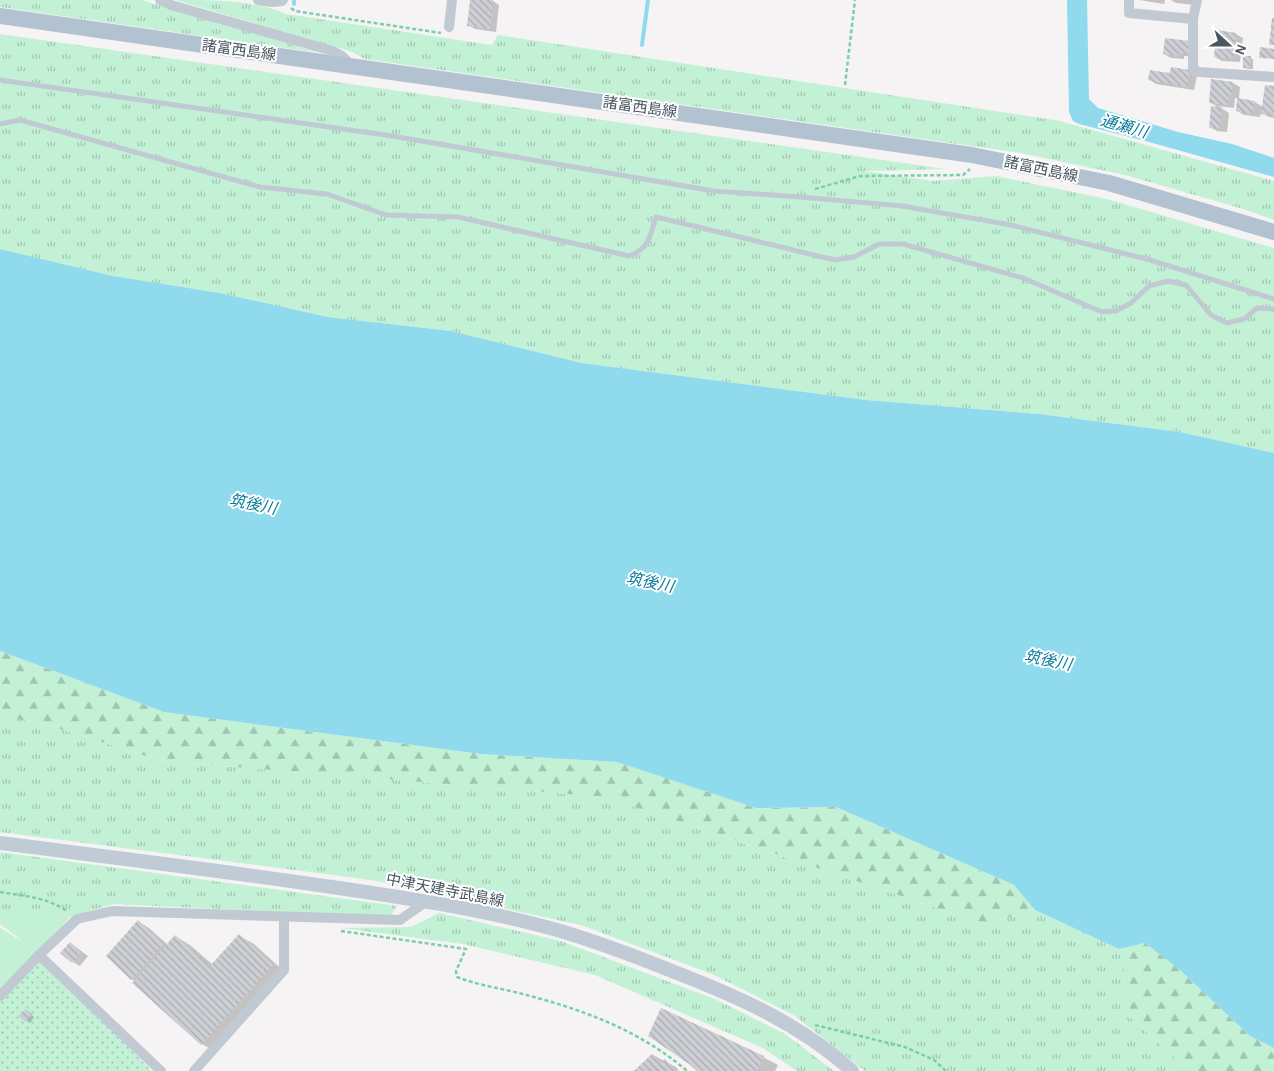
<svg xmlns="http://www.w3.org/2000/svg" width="1274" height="1071" font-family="Karla,'Noto Sans JP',sans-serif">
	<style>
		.grass { fill: url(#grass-tufts) }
		.forest { fill: url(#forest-firs) }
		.park { fill: url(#park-dots) }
		.garden { fill: #c3f1d5 }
		.water { fill: #90daee }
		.shadow { fill: #0003 }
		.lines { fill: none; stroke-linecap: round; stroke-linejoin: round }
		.stream { stroke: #90daee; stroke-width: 4 }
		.building { fill: url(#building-back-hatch) }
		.path { stroke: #7ad0a6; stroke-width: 2.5; stroke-dasharray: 4 2.5; stroke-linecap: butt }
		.service { stroke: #c1cad2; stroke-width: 5 }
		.minor { stroke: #c1cad2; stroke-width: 10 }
		.secondary { stroke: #c1cbd6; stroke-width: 14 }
		.primary { stroke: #b3c2d1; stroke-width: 16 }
		.labels { text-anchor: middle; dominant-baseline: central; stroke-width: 4; stroke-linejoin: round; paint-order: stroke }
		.street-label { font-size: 15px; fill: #4a5661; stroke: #fff }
		.water-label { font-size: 16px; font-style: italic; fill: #0c7c9b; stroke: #fff }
	</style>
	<defs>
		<pattern id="grass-tufts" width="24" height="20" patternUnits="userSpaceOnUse" patternTransform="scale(1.25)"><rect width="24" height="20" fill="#c3f1d5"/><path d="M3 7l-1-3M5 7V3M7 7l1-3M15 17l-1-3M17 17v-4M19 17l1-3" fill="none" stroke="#a0c6b0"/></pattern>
		<pattern id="forest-firs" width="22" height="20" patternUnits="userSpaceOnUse" patternTransform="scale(1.25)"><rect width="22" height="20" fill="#c3f1d5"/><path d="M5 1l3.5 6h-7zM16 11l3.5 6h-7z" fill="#a0c6b0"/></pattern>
		<pattern id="park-dots" width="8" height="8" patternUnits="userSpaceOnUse" patternTransform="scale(1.25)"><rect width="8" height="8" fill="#c3f1d5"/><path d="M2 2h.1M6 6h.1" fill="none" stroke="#a0c6b0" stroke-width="1.8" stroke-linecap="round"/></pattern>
		<pattern id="building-back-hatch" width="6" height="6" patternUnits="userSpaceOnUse" patternTransform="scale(1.25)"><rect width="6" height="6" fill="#cdcfd5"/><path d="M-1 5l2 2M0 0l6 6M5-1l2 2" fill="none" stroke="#a8abb0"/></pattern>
	</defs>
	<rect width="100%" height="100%" fill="#f5f3f3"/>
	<path class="grass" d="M 0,0 L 142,0 L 320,53 L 0,7 Z
		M 175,0 C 207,0 259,0 286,14 L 492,45 L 498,35 L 1060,121 L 1274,181 L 1274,220 L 1240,208 L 1125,175 L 1021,153 L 365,59 L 350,51 Z
		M 0,34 L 946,169 L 864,171 L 933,181 L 996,176 L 1107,199 L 1274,248 L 1274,453 L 1180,432 L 1039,414 L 866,400 L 582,363 L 451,331 L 328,317 L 220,293 L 113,276 L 0,249 Z
		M 0,718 L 35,721 L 162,761 L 605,797 L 985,924 L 1035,910 L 1119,949 L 1131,1018 L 1189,1071 L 865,1071 L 795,1016 L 712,974 L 581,925 L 371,880 L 0,832 Z
		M 0,852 L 397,906 L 390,917 L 113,904 L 70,917 L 60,912 L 0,912 Z
		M 439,913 L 561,941 L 717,1000 L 785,1034 L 834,1071 L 797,1071 L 763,1048 L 595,975 L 463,944 L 341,928 L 411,927 Z"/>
	<path class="forest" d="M 0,651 L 164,712 L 481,754 L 618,762 L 756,808 L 836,807 L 1014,885 L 1035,910 L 985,924 L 605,797 L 162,761 L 35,721 L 0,718 Z
		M 1145,943 L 1180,970 L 1250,1036 L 1274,1048 L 1274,1071 L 1189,1071 L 1131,1018 L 1119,949 Z"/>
	<path class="park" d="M 0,928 L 33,949 L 152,1071 L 0,1071 Z"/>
	<path class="garden" d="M 0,912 L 60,912 L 70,917 L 0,990 L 0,928 L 25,943 L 0,924 Z"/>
	<path class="water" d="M 1067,0 L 1087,0 L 1089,99 L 1098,108 L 1178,132 L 1232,144 L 1274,158 L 1274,177 L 1149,142 L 1079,124 L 1073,121 L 1069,112 Z
		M 0,249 L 113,276 L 220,293 L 328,317 L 451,331 L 582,363 L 866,400 L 1039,414 L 1180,432 L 1274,453 L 1274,1048 L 1250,1036 L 1180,970 L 1145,943 L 1119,949 L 1035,910 L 1014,885 L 836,807 L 756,808 L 617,762 L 481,754 L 164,712 L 0,651 Z"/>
	<path class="shadow" d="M 471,0 L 493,1 L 499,5 L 496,32 L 475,29 L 468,25 Z
		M 1139,0 L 1165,0 L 1164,4 Z
		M 1171,0 L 1196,0 L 1195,5 L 1176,3 Z
		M 1236,34 L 1243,38 L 1240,62 L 1222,61 L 1215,57 Z
		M 1190,42 L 1195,57 L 1184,56 L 1184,59 L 1171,58 L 1164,54 Z
		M 1250,58 L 1253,59 L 1253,69 L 1247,69 L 1244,67 Z
		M 1151,71 L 1170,75 L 1190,72 L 1197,76 L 1194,90 L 1156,84 L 1150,80 Z
		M 1233,83 L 1240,87 L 1239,98 L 1235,98 L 1234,108 L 1218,106 L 1229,113 L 1227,132 L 1217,131 L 1210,127 L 1221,109 L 1210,102 Z
		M 1274,87 L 1274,118 L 1269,117 L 1261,113 L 1260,117 L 1244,115 L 1237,111 L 1238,100 L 1255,102 L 1263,107 Z
		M 139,922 L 149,928 L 168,945 L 175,936 L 190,945 L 213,965 L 239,936 L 254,944 L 287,974 L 216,1052 L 202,1044 L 132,979 Z
		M 70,943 L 88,956 L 80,966 L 73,962 Z
		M 28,1012 L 34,1017 L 30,1023 L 27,1021 Z
		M 653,1055 L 676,1067 L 679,1071 L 636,1071 Z
		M 763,1057 L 778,1065 L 775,1071 L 699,1071 Z"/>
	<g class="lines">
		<path class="stream" d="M 294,0 L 294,4
			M 642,45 L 648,0"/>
	</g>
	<path class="building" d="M 470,0 L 493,0 L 490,29 L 467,26 Z
		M 1272,18 L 1274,18 L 1274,45 L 1269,45 Z
		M 1217,30 L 1236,33 L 1233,59 L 1214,57 Z
		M 1165,38 L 1190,41 L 1188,54 L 1177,53 L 1177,56 L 1163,54 Z
		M 1260,47 L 1274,49 L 1274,59 L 1259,58 Z
		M 1243,56 L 1251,56 L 1250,68 L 1243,68 Z
		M 1171,67 L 1190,70 L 1187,87 L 1167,83 Z
		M 1150,70 L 1169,73 L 1166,84 L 1148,80 Z
		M 1211,79 L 1233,82 L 1232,95 L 1229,95 L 1227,105 L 1209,103 Z
		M 1265,85 L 1274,86 L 1274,116 L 1261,114 Z
		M 1237,98 L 1255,101 L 1253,114 L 1236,111 Z
		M 1211,106 L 1222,107 L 1220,129 L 1209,128 Z
		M 138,920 L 164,944 L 131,980 L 106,956 Z
		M 239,934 L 273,965 L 201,1045 L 132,983 L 175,935 L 210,966 Z
		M 70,942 L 82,952 L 72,963 L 60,953 Z
		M 661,1008 L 764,1056 L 757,1071 L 697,1071 L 689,1064 L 648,1036 Z
		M 25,1009 L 32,1014 L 26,1022 L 19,1016 Z
		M 652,1054 L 661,1063 L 665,1059 L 676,1071 L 634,1071 Z"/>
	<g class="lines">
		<path class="path" d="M 291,8 L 295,11 L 441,33
			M 845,85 L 855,0
			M 815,189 L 860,176 L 963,175 L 970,169
			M 0,892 C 23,896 48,897 68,912
			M 341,931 L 466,949 L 456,971 L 457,977 C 480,986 506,989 530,996 C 587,1011 642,1032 687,1071
			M 815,1025 L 905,1047 L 934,1060 L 946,1071"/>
		<path class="service" d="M 0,80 L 392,136 L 714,191 L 800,197 L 902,206 L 1011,225 L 1150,260 L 1274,299
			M 0,124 L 20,120 L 260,187 L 327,194 L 386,215 L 458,217 L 629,256 C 650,249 650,235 656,217 L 835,260 L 854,257 L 879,244 L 903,244 L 1023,278 L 1102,312 L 1116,311 L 1131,303 L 1149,286 L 1168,281 L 1186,285 L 1211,315 L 1227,323 L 1244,319 L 1257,308 L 1271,309 L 1274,310"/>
		<path class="minor" d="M 160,0 L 171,5 L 333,51 L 342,56 L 351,65
			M 258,0 L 272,2 L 282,1 L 283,0
			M 1129,0 L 1129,13 L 1193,19
			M 1197,0 L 1193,19 L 1193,69 L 1199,72 L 1274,77
			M 449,27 L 452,0
			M 39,955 L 161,1071
			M 0,996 L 39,955 L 77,919 L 112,911 L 400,920 L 427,901
			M 194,1071 L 284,970 L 284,917"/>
		<path class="secondary" d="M 0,843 C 108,857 217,870 325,886 C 400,897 476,908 550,928 C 593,940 635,956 677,973 C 739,997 802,1025 852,1071"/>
		<path class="primary" d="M 0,16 L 972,155 L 1109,183 L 1274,232"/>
	</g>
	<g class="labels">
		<g class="street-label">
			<text transform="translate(239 50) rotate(8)">諸富西島線</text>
			<text transform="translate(640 107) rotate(8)">諸富西島線</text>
			<text transform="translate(1041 169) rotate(12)">諸富西島線</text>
			<text transform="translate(445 890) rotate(11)">中津天建寺武島線</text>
		</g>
		<g class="water-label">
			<text transform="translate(1124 126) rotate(16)">通瀬川</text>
			<text transform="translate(253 504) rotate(11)">筑後川</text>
			<text transform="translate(650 582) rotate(11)">筑後川</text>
			<text transform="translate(1048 660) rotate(11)">筑後川</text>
		</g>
	</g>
	<g transform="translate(1229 45) rotate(111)" stroke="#ffffff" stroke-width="4" paint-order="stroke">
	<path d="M0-4L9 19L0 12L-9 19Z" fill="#4a5661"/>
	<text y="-8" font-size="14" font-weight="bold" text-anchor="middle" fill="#4a5661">N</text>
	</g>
</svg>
